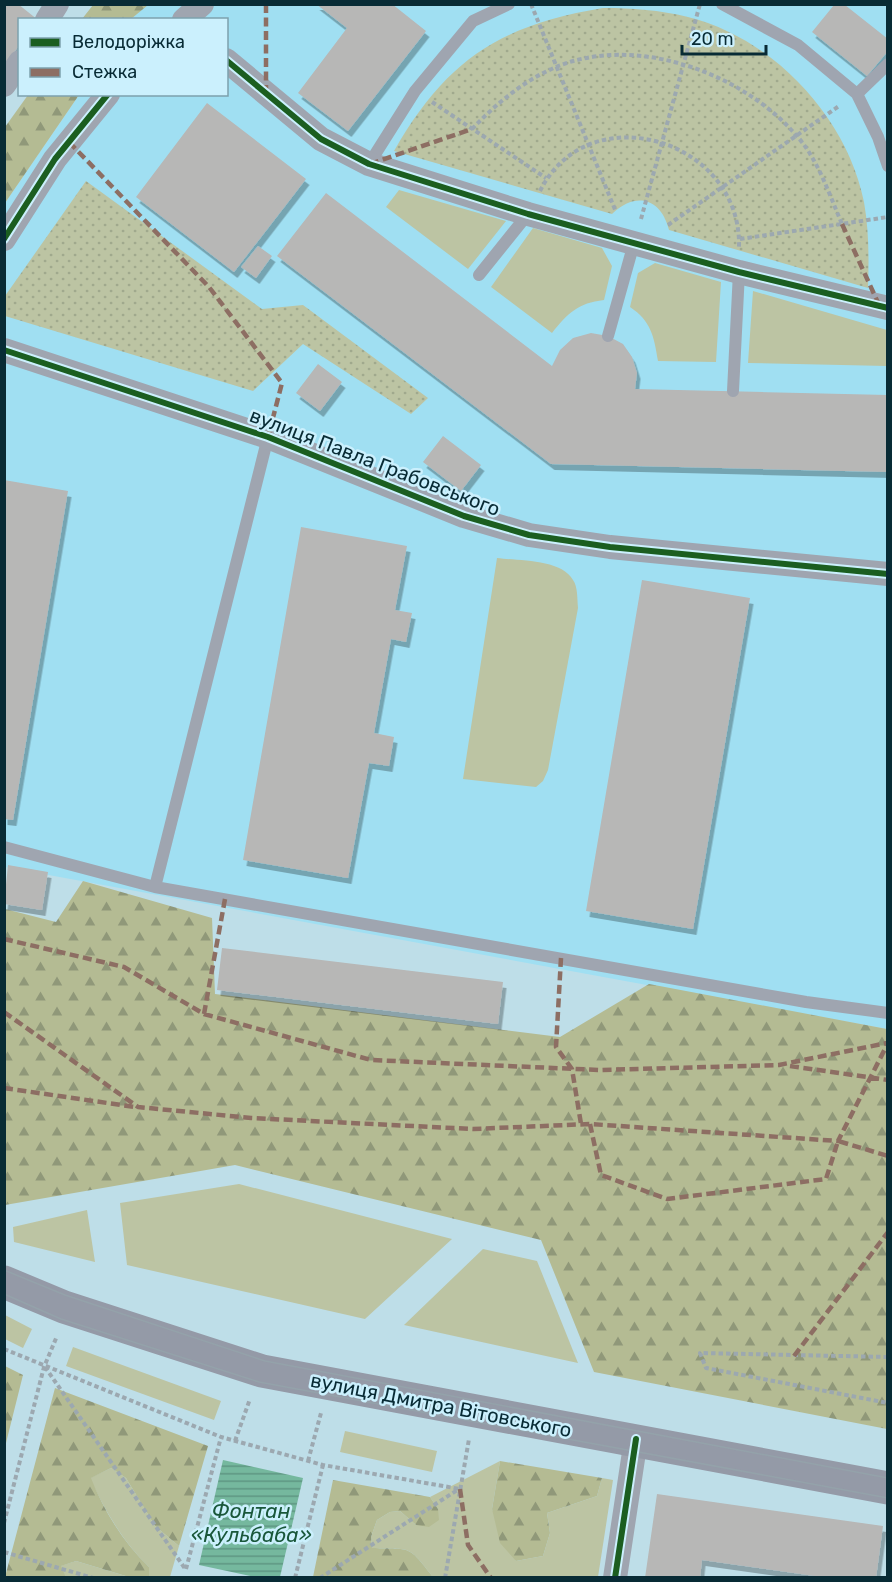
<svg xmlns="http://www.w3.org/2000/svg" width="892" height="1582" font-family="Rubik,sans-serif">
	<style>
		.built { fill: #a0dff2 }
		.grass { fill: #bcc4a3 }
		.forest { fill: url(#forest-firs) }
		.park { fill: url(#park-dots) }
		.water { fill: url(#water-rules) }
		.building { fill: #b7b7b6; filter: url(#shadow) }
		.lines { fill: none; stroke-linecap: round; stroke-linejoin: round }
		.path { stroke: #9ca8b0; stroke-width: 4; stroke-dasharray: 4.5 3; stroke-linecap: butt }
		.lane { stroke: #9fa5b0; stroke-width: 12 }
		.street { stroke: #9fa5b0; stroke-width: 24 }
		.secondary { stroke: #949aa7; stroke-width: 33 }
		.tram { stroke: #94a2aa; stroke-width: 1.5 }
		.quiet { stroke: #8d6e63; stroke-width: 4.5; stroke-dasharray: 9 4.5; stroke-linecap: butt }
		.cycleway-casing { stroke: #cbf0fd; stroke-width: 10 }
		.cycleway { stroke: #1b5e20; stroke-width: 6 }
		.labels { text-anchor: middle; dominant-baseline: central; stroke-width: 5; stroke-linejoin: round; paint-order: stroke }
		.street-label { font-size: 20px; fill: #082b35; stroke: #cbf0fd }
		.water-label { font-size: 21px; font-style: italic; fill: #19573a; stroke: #cbf0fd }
	</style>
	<defs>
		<pattern id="forest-firs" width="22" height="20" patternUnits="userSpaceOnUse" patternTransform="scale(1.5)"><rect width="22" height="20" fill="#b4bb93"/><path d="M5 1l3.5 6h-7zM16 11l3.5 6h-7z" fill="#909879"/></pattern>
		<pattern id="park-dots" width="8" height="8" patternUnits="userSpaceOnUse" patternTransform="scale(1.5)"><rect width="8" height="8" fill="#bcc4a3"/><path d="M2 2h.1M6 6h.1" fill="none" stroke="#a0a98d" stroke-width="1.8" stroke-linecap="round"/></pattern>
		<pattern id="water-rules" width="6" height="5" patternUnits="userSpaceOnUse" patternTransform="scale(1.5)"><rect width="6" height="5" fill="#75b89e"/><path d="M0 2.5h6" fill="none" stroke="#5e9682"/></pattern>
		<filter id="shadow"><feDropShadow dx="3.5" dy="6" stdDeviation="0" flood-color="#0004"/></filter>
	</defs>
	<rect width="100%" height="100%" fill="#bedee8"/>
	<path class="built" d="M 148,4 L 887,5 L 887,1029 L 5,867 L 5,203 L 79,95 L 226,94 L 226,20 L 131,19 Z"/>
	<path class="grass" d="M 399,190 L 506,221 L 468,269 L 386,207 Z
		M 533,228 L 602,248 L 612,266 L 604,300 C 578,303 568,313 552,333 L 491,287 Z
		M 655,263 L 721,282 L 716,362 L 658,361 C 654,336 651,321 630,307 L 638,273 Z
		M 753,291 L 887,330 L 887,366 L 748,363 Z
		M 497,558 C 519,561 561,559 573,580 C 578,587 577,599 578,608 L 548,770 L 543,781 L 536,787 L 463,779 Z
		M 239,1184 L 452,1239 L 365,1319 L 127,1265 L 120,1203 Z
		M 87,1210 L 95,1262 L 14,1242 L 13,1227 Z
		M 483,1249 L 537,1261 L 578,1363 L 404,1325 Z
		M 5,1315 L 32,1329 L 23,1348 L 5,1339 Z
		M 73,1347 L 221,1401 L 214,1420 L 66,1366 Z
		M 345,1431 L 437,1451 L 432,1472 L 340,1452 Z
		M 500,1461 L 492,1509 L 516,1561 L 543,1556 L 550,1533 L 547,1513 L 597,1496 L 602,1478 L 613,1480 L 598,1577 L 433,1577 C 408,1545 412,1549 372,1548 L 371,1537 L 377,1520 L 390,1512 L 400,1511 L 416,1525 L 438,1509 L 430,1497 Z
		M 111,1468 L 126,1478 L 155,1526 L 179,1546 L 170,1577 L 149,1577 L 149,1567 C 123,1542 105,1511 90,1478 Z
		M 76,1561 L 129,1577 L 66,1577 L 60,1566 Z"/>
	<path class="forest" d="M 93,5 L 93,4 L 148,5 L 131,19 L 82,19 Z
		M 28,95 L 79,95 L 5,203 L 5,127 Z
		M 83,881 L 212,918 L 215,994 L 560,1037 L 649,984 L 887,1029 L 887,1429 L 594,1372 L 541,1240 L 235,1165 L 5,1205 L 5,909 L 56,922 Z
		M 5,1366 L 23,1375 L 5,1447 Z
		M 55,1388 L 208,1446 L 179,1546 L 155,1526 L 126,1478 L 111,1468 L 91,1478 C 104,1511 123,1542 149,1567 L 149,1577 L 129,1577 L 76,1561 L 61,1566 L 66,1577 L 5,1577 Z
		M 500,1461 L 602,1478 L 597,1496 L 547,1513 L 550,1533 L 543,1556 L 516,1561 L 500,1543 L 492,1509 Z
		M 333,1480 L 430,1497 L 438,1509 L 439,1520 L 429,1527 L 416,1525 L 400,1511 L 390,1512 L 377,1520 L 371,1537 L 372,1548 C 412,1549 408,1545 433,1577 L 313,1577 Z"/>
	<path class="park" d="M 603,8 C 632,8 660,10 688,17 C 773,38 847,117 864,202 C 869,231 869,259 868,288 L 669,230 C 661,198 636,191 612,214 L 394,151 C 446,60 500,25 603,8 Z
		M 86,181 L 262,309 L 303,305 L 428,398 L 411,414 L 303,344 L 253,391 L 5,316 L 5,296 Z"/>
	<path class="water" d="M 223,1460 L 303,1478 L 280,1577 L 255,1577 L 199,1565 Z"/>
	<path class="building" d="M 4,4 L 18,4 L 38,20 L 20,20 L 20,44 L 4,66 Z
		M 316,4 L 392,4 L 426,31 L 348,131 L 298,93 L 347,28 Z
		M 834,5 L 845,5 L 888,39 L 888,51 L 867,76 L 812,32 Z
		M 207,103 L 306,179 L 234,272 L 136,197 Z
		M 326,193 L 552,366 L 560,350 L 573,338 L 591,333 L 608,336 L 623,344 L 632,357 L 637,373 L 635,389 L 888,395 L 888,472 L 551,464 L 277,256 Z
		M 258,246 L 272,256 L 256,278 L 241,267 Z
		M 318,364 L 342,382 L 320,411 L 296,393 Z
		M 443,436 L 481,465 L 461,491 L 423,462 Z
		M 4,480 L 68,491 L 13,820 L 4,819 Z
		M 301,527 L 407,546 L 395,610 L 412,613 L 406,642 L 391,639 L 374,733 L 394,737 L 389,766 L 369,763 L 348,878 L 243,860 Z
		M 642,580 L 750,598 L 693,929 L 586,911 Z
		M 8,865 L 48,872 L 42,910 L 4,904 Z
		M 222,948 L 503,982 L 498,1024 L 217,990 Z
		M 657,1494 L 883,1526 L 876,1578 L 829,1578 L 702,1560 L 700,1578 L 645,1578 Z"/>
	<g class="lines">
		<path class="path" d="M 531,4 L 616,212
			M 432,102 L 546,178
			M 472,129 C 496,104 523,81 556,67 C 635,34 741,72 796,135 C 818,159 829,194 842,224
			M 540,191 C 589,93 742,140 739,247
			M 641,219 L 700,4
			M 668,225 L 839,106
			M 740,239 L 888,217
			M 4,1349 L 221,1437 L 323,1465 L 460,1489
			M 888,1357 L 700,1353 L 706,1368 L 888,1403
			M 45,1367 L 186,1570
			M 235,1441 L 250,1399
			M 308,1461 L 321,1413
			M 4,1523 L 44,1367 L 57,1336
			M 4,1552 L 93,1578
			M 186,1569 L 221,1437
			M 295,1578 L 323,1465
			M 320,1578 L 459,1489
			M 445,1578 L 469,1439"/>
		<path class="lane" d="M 722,4 L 798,45 L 857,94 L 878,137 L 888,166
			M 857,94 L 888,64
			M 369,164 L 415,91 L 473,21 L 509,4
			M 479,275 L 528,214
			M 608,336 L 634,243
			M 733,391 L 739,272
			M 4,847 L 155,887 L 806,1002 L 888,1013
			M 155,887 L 268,437"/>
		<path class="street" d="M 47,20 L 57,4
			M 184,20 L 202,4
			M 226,60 L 321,139 L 369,164 L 528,214 L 739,272 L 888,308
			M 4,85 L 20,62
			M 4,239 L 55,159 L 108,94
			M 4,350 L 268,437 L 464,516 L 529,535 L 610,547 L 888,574
			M 615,1578 L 636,1439"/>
		<path class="secondary" d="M 4,1282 L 64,1307 L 262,1371 L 888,1488"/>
		<path class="tram" d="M 4,1270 L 65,1295 L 265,1361 L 888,1478
			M 4,1294 L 61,1319 L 259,1382 L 888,1498"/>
		<path class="quiet" d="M 266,4 L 266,95
			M 69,142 L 209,287 L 282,383 L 268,437
			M 370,164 L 472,129
			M 842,224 L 880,307
			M 4,939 L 124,967 L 204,1014 L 371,1060 L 600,1070 L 779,1065 L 887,1043
			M 561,958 L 556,1047 L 572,1069 L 581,1124
			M 4,1012 L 138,1107 L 251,1118 L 473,1129 L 590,1124 L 838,1141 L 888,1043
			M 204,1014 L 225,899
			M 790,1066 L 888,1080
			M 4,1088 L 135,1107
			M 590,1124 L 601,1175 L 667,1199 L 826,1179 L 838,1141 L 888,1156
			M 794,1356 L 888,1232
			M 460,1489 L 468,1545 L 491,1578"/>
		<g class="cycleway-casing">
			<path id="cycleway" d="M 226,60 L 321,139 L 369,164 L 528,214 L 739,272 L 888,308
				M 4,239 L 55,159 L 108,94
				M 4,350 L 268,437 L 464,516 L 529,535 L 610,547 L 888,574
				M 615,1578 L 636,1439"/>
		</g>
		<use href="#cycleway" class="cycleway"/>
	</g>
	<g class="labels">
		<g class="street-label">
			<text transform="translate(375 462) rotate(21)">вулиця Павла Грабовського</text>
			<text transform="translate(441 1405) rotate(11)">вулиця Дмитра Вітовського</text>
		</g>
		<g class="water-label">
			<text x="251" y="1510">Фонтан<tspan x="251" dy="24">«Кульбаба»</tspan></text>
		</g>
	</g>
	<rect width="892" height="1582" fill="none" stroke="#082b35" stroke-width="12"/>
	<rect x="18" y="18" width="210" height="78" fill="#cbf0fd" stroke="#7da1ad" stroke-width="1.5"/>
	<rect x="30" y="38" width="30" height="9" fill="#1b5e20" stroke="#7da1ad" stroke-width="1.5"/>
	<text x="72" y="48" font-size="18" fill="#082b35">Велодоріжка</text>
	<rect x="30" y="68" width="30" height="9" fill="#8d6e63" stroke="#7da1ad" stroke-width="1.5"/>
	<text x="72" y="78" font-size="18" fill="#082b35">Стежка</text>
	<path d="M682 45v9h84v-9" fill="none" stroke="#082b35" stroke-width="3"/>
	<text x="691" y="45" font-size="18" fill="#082b35" stroke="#cbf0fd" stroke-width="4.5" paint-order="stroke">20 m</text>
</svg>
